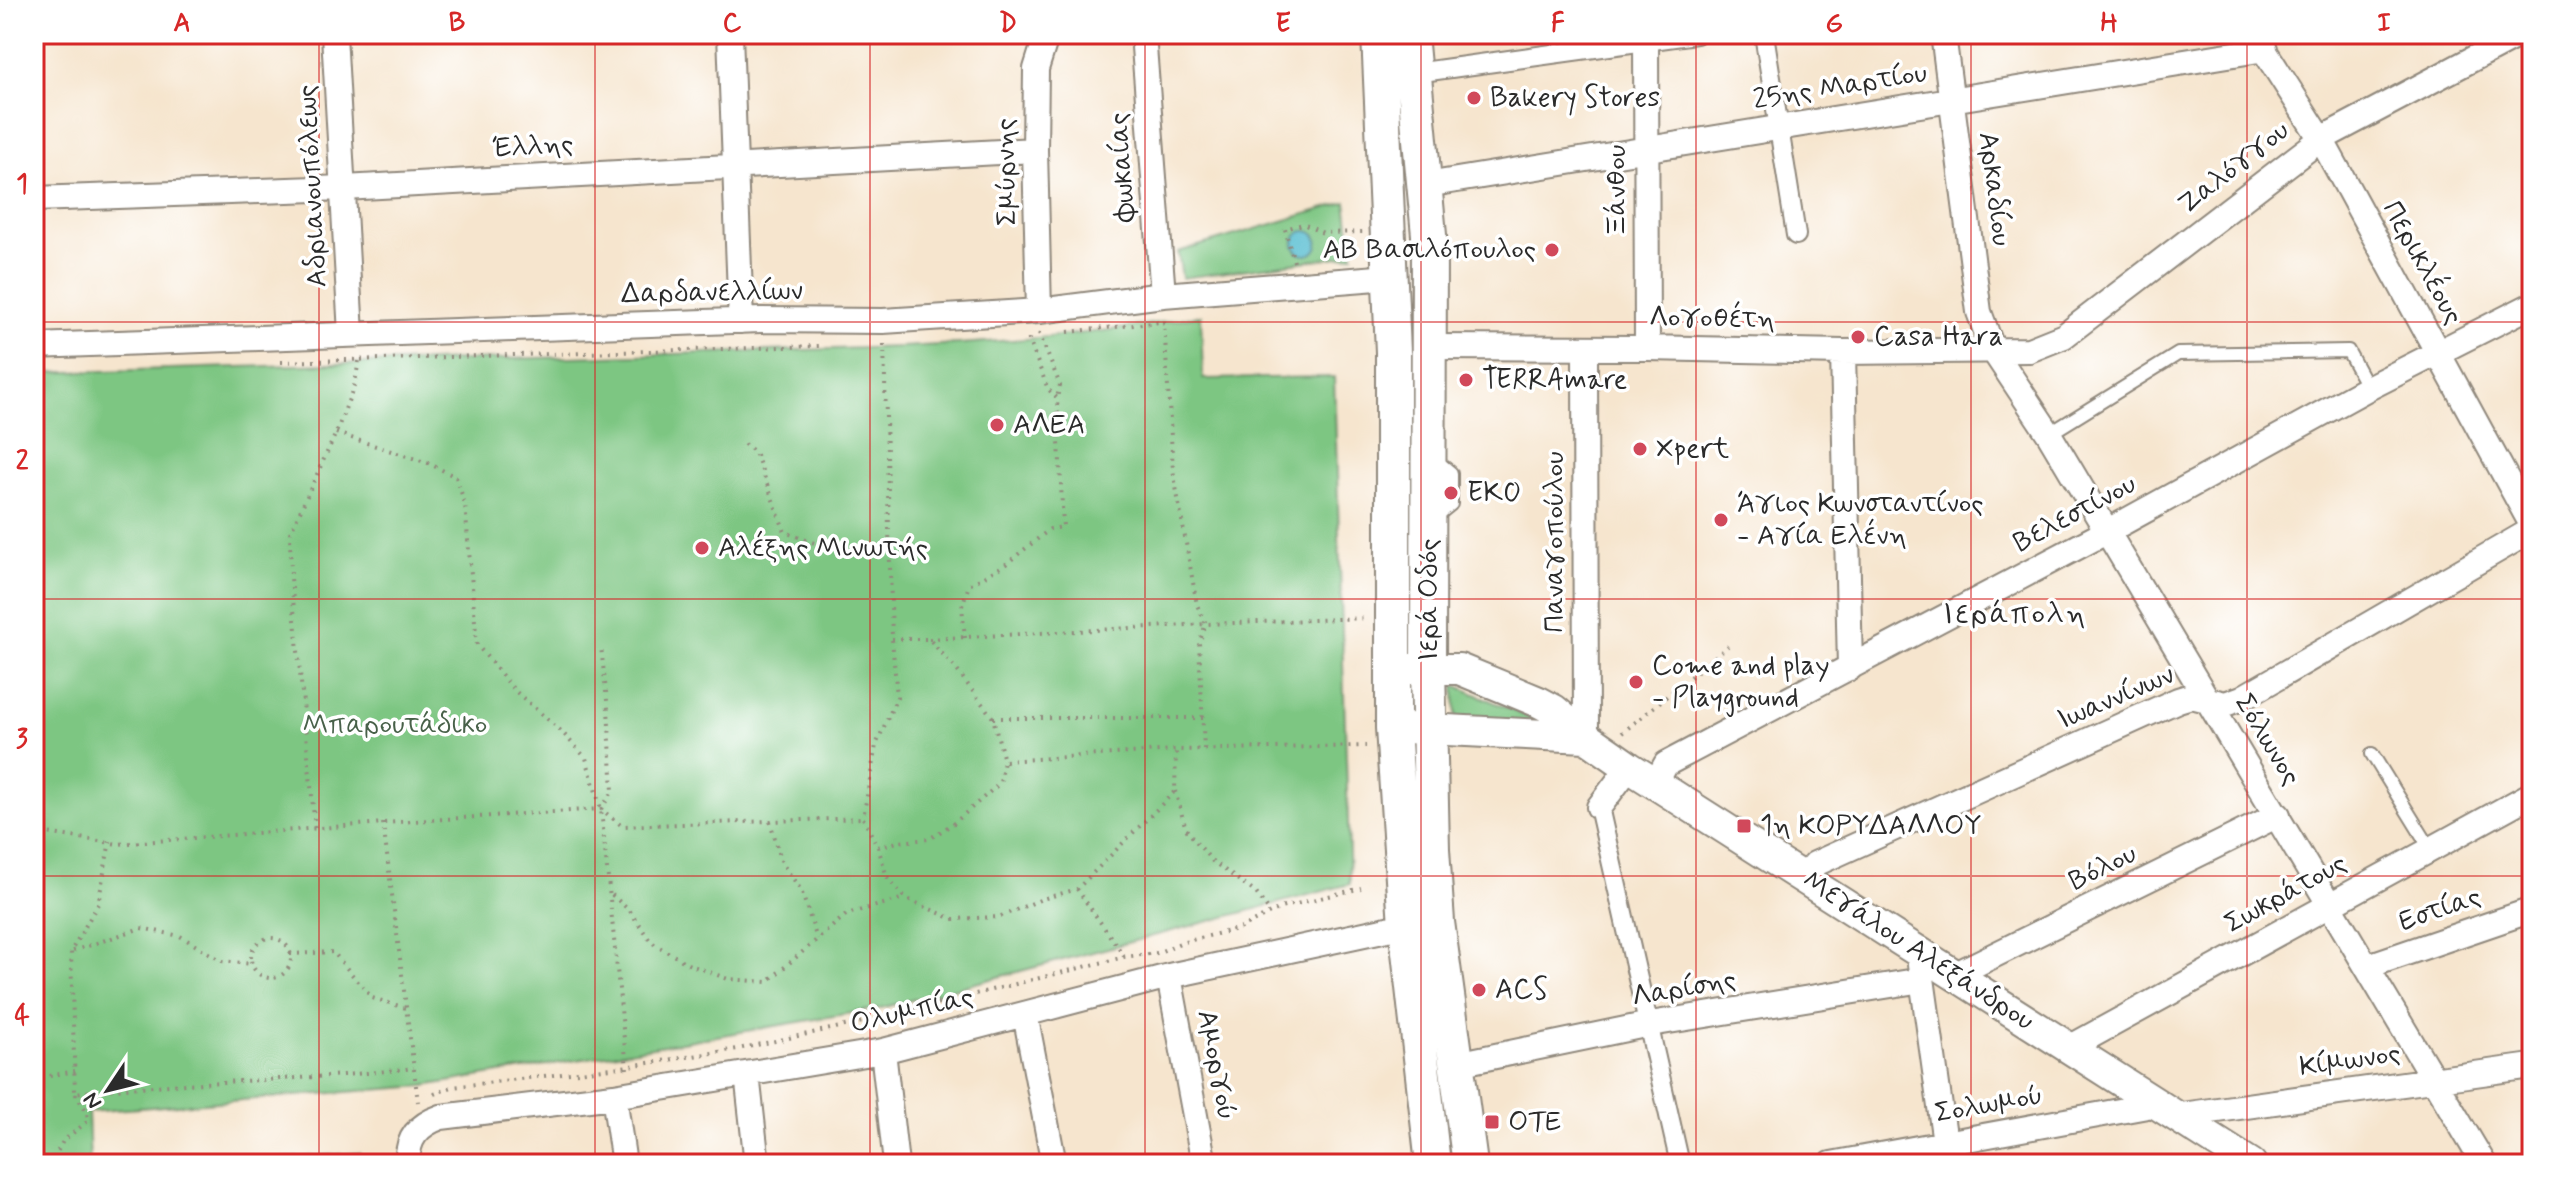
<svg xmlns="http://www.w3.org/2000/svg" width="2566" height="1198" font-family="Mynerve,sans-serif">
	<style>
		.green { fill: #7dc682; stroke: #547856; stroke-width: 2 }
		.water { fill: #53bcd0; stroke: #3f747e; stroke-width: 2 }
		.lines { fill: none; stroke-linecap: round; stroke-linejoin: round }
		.service-casing { stroke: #90887c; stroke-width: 16 }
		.pedestrian-casing { stroke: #90887c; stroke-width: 22 }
		.minor-casing { stroke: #90887c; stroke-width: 28 }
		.tertiary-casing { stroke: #90887c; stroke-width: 34 }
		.secondary-casing { stroke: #90887c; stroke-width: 38 }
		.path { stroke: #90887c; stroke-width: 4; stroke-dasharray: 2 6; stroke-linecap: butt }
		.service { stroke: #fff; stroke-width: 12 }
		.pedestrian { stroke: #fff; stroke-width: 18 }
		.minor { stroke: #fff; stroke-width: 24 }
		.tertiary { stroke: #fff; stroke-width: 30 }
		.secondary { stroke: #fff; stroke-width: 34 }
		.grid { fill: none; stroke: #d62828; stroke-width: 2; stroke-opacity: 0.55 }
		.poi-dot { fill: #d1495b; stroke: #fff; stroke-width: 3 }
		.labels { text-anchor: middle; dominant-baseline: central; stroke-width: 7; stroke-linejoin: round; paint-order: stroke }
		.street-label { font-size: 28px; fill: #2b2b2b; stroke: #fff }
		.poi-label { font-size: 28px; fill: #2b2b2b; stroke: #fff; text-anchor: start }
		.park-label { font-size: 28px; fill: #486149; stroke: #fff }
		.neighbourhood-label { font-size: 30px; letter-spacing: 2px; fill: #2b2b2b; stroke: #fff }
		.neatline { fill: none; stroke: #d62828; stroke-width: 3 }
		.grid-label { font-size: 26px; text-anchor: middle; font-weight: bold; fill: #d62828 }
	</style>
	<rect width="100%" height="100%" fill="#fff"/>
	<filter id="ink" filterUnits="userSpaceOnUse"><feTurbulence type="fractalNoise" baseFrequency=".0125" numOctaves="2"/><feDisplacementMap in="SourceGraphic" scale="16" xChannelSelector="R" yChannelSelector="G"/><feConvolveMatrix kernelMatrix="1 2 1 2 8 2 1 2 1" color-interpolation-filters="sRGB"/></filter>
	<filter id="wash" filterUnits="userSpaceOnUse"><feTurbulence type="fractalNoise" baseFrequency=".006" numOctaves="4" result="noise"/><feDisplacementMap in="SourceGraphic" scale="32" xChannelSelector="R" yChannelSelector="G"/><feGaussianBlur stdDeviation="1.8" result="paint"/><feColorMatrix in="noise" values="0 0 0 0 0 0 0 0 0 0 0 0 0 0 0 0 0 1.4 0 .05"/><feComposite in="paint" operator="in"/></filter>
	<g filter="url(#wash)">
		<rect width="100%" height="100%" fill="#f6e5ce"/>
		<path class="green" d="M 1346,202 L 1353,255 L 1182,278 L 1178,252 Z
			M 1201,315 L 1203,379 L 1334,377 L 1350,884 L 881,1008 L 424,1086 L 88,1112 L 90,1164 L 34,1164 L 34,373 L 900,347 C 1001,342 1101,335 1201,315 Z
			M 1455,685 L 1543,724 L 1456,719 Z
			M 360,1153 L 361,1164 L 280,1164 L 280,1159 Z"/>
		<path class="water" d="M1294 243a12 12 0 1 1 24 0a12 12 0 1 1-24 0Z"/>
	</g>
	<g filter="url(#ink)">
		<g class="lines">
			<g class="service-casing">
				<path id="service" d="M 2049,434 L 2178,354 L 2348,351 L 2368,388
					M 1434,459 L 1451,473 L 1451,504 L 1435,517
					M 2372,754 L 2430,848"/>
			</g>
			<g class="pedestrian-casing">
				<path id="pedestrian" d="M 1764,34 L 1796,235
					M 1415,73 L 1696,34
					M 1599,807 L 1680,1164"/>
			</g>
			<g class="minor-casing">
				<path id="minor" d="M 334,34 L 351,334
					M 730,34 L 741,321
					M 1143,34 L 1163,295
					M 1646,34 L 1647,348
					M 1943,34 L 1979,312 L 1993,350 L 2049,434 L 2484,1164
					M 2255,36 L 2321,139 L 2532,525
					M 1426,185 L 2265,49
					M 34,199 L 344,188 L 1035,150
					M 1039,311 L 1035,150 L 1036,69 L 1047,34
					M 34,346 L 761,320 L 883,321 L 1039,311 L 1163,295 L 1390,277
					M 1430,347 L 1647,348 L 1843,352 L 2029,350 L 2064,336 L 2321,139 L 2520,34
					M 1585,348 L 1586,737
					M 1843,352 L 1850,668
					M 1655,784 L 1666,764 L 2106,532 L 2368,388 L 2532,305
					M 1599,807 L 1629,767
					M 1803,878 L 1815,864 L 2178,700 L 2191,696 L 2225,704 L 2242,698 L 2532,530
					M 1920,964 L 1948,1164
					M 2368,966 L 2532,910
					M 1954,975 L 2278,815
					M 1169,976 L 1204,1164
					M 1025,1014 L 1054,1164
					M 2069,1048 L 2532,794
					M 883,1051 L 896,1164
					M 1457,1064 L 1650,1024 L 1922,980
					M 747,1074 L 757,1164
					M 614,1096 L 624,1164
					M 2175,1116 L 2532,1066
					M 408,1164 C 406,1139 418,1125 441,1117 L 614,1096 L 883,1051 L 1169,976 L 1406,925
					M 1831,1164 L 2158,1104"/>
			</g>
			<g class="tertiary-casing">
				<path id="tertiary" d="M 1407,669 L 1459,669 L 1539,702 L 1554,710 L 1586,737 L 1629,767 L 2251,1164
					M 1407,728 L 1586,737"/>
			</g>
			<g class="secondary-casing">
				<path id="secondary" d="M 1379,34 L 1393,352 L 1393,728 L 1406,925 L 1433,1164
					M 1410,34 L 1429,235 L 1428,668 L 1432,849 L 1437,922 L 1470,1164"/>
			</g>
			<path class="path" d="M 1294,262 L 1285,229 L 1303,224 L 1323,233 L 1363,232
				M 1164,321 L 1173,470 L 1197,605 L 1206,624 L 1199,643 L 1204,749
				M 1068,332 L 1161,322 L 1164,324
				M 1039,333 L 1060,385 L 1057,398
				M 884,344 L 892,639 L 897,697 L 876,745 L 863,818 L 878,847 L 887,877 L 905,898 L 953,919 L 999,917 L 1042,899 L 1077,889 L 1175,791 L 1176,750
				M 281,362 L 820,346
				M 336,433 L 428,463 L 456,477 L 465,504 L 477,645 L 515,691 L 560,730 L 586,758 L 601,809 L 627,1069
				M 744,444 L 755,452 L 785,532 L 825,547 L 891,546
				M 34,560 L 38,587 L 37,831
				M 965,638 L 962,606 L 969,585 L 1006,564 L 1050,529 L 1063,527 L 1057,398 L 1048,389 L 1027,335
				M 892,639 L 929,639 L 956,669 L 993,718 L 1004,761 L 1176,750 L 1366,746
				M 929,639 L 1206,624 L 1366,618
				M 993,718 L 1203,718
				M 1622,733 L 1728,646
				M 1175,791 L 1186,829 L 1211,860 L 1256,893 L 1269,911
				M 601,809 L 613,791 L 608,709 L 601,647
				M 770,821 L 782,863 L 801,890 L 817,939
				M 383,823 L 418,1102
				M 315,828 L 291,578 L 290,533 L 336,433 L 355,383 L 359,360
				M 34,831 L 118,844 L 383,823 L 601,809 L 622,826 L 863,818
				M 110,841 L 98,904 L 71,951 L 75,1093 C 188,1080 301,1082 414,1068
				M 878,847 L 898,842 L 929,839 L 954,823 L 1000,783 L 1004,761
				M 1077,889 L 1124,956
				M 612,895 L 630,911 L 651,942 L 688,964 L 728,979 L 767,982 L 847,914 L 905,898
				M251 958a20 20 0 1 1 40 0a20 20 0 1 1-40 0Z
				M 73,951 L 141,928 L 180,936 L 222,961 L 253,964
				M 290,954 L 333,952 L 372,998 L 406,1008
				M 34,1079 L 75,1071
				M 434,1094 L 452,1087 L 629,1066 L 738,1049 L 863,1022 L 1124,957 L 1157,953 L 1180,943 L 1241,928 L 1280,908 L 1361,888
				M 54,1158 L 63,1141 L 88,1121 L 87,1112 L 75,1093"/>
			<use href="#service" class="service"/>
			<use href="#pedestrian" class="pedestrian"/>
			<use href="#minor" class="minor"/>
			<use href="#tertiary" class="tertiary"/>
			<use href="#secondary" class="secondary"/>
		</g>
	</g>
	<path class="grid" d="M 319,34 L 319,1164M 595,34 L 595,1164M 870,34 L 870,1164M 1145,34 L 1145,1164M 1421,34 L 1421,1164M 1696,34 L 1696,1164M 1971,34 L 1971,1164M 2247,34 L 2247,1164M 34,322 L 2532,322M 34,599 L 2532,599M 34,876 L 2532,876"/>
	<g class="poi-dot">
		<circle cx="1474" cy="98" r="8"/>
		<circle cx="1552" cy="250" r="8"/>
		<circle cx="1858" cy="337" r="8"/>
		<circle cx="1466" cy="380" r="8"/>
		<circle cx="997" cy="425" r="8"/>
		<circle cx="1640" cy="449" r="8"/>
		<circle cx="1451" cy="493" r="8"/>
		<circle cx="1721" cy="520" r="8"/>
		<circle cx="702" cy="548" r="8"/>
		<circle cx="1636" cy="682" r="8"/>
		<rect x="1736" y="818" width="16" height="16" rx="4"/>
		<circle cx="1479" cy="990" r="8"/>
		<rect x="1484" y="1114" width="16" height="16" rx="4"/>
	</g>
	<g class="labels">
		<g class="street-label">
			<text transform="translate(1840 87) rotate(-9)">25ης Μαρτίου</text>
			<text transform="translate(533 147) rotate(-3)">Έλλης</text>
			<text transform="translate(1123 167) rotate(-94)">Φωκαίας</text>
			<text transform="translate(2234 168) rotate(-38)">Ζαλόγγου</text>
			<text transform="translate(1007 172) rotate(-91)">Σμύρνης</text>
			<text transform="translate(313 186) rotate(-93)">Αδριανουπόλεως</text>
			<text transform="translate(1994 189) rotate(83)">Αρκαδίου</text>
			<text transform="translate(1617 191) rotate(-90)">Ξάνθου</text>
			<text transform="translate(2422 263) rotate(61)">Περικλέους</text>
			<text transform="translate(712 293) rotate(-1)">Δαρδανελλίων</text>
			<text transform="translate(1712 319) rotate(1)">Λογοθέτη</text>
			<text transform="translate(2075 514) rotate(-28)">Βελεστίνου</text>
			<text transform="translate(1555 542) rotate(-90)">Παναγοπούλου</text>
			<text transform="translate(1429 600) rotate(-90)">Ιερά Οδός</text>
			<text transform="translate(2116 698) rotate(-23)">Ιωαννίνων</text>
			<text transform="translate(2267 740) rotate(59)">Σόλωνος</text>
			<text transform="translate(2103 868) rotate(-26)">Βόλου</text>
			<text transform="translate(2286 894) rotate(-29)">Σωκράτους</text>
			<text transform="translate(2440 910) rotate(-19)">Εστίας</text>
			<text transform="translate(1918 951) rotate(33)">Μεγάλου Αλεξάνδρου</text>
			<text transform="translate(1684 989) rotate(-10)">Λαρίσης</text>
			<text transform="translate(912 1011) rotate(-13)">Ολυμπίας</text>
			<text transform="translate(2350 1061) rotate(-8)">Κίμωνος</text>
			<text transform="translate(1216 1065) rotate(79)">Αμοργού</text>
			<text transform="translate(1989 1105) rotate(-10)">Σολωμού</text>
		</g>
		<g class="poi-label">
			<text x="1490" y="98">Bakery Stores</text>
			<text x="1536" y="250" text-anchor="end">ΑΒ Βασιλόπουλος</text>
			<text x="1874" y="337">Casa Hara</text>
			<text x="1482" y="380">TERRAmare</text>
			<text x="1013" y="425">ΑΛΕΑ</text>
			<text x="1656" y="449">Xpert</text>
			<text x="1467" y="493">EKO</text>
			<text x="1737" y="504">Άγιος Κωνσταντίνος<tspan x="1737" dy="32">- Αγία Ελένη</tspan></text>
			<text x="718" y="548">Αλέξης Μινωτής</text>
			<text x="1652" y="666">Come and play<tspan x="1652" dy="32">- Playground</tspan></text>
			<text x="1760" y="826">1η ΚΟΡΥΔΑΛΛΟΥ</text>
			<text x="1495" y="990">ACS</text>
			<text x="1508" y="1122">ΟΤΕ</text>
		</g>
		<g class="park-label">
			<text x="395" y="725">Μπαρουτάδικο</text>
		</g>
		<g class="neighbourhood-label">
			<text x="2015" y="614">Ιεράπολη</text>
		</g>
	</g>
	<rect width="2566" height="1198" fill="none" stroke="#fff" stroke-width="88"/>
	<g transform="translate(108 1090) rotate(235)" stroke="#ffffff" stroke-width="6" paint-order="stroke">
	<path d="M0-6L14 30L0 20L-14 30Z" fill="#2b2b2b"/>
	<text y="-12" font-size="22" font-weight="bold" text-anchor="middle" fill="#2b2b2b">N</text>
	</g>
	<rect x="44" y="44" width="2478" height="1110" class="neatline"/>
	<g class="grid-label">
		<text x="182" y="31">A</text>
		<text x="457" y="31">B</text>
		<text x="732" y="31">C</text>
		<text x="1008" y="31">D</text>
		<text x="1283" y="31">E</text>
		<text x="1558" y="31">F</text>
		<text x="1834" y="31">G</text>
		<text x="2109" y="31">H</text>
		<text x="2384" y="31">I</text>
		<text x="22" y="192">1</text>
		<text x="22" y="469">2</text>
		<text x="22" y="747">3</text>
		<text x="22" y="1024">4</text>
	</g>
</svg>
